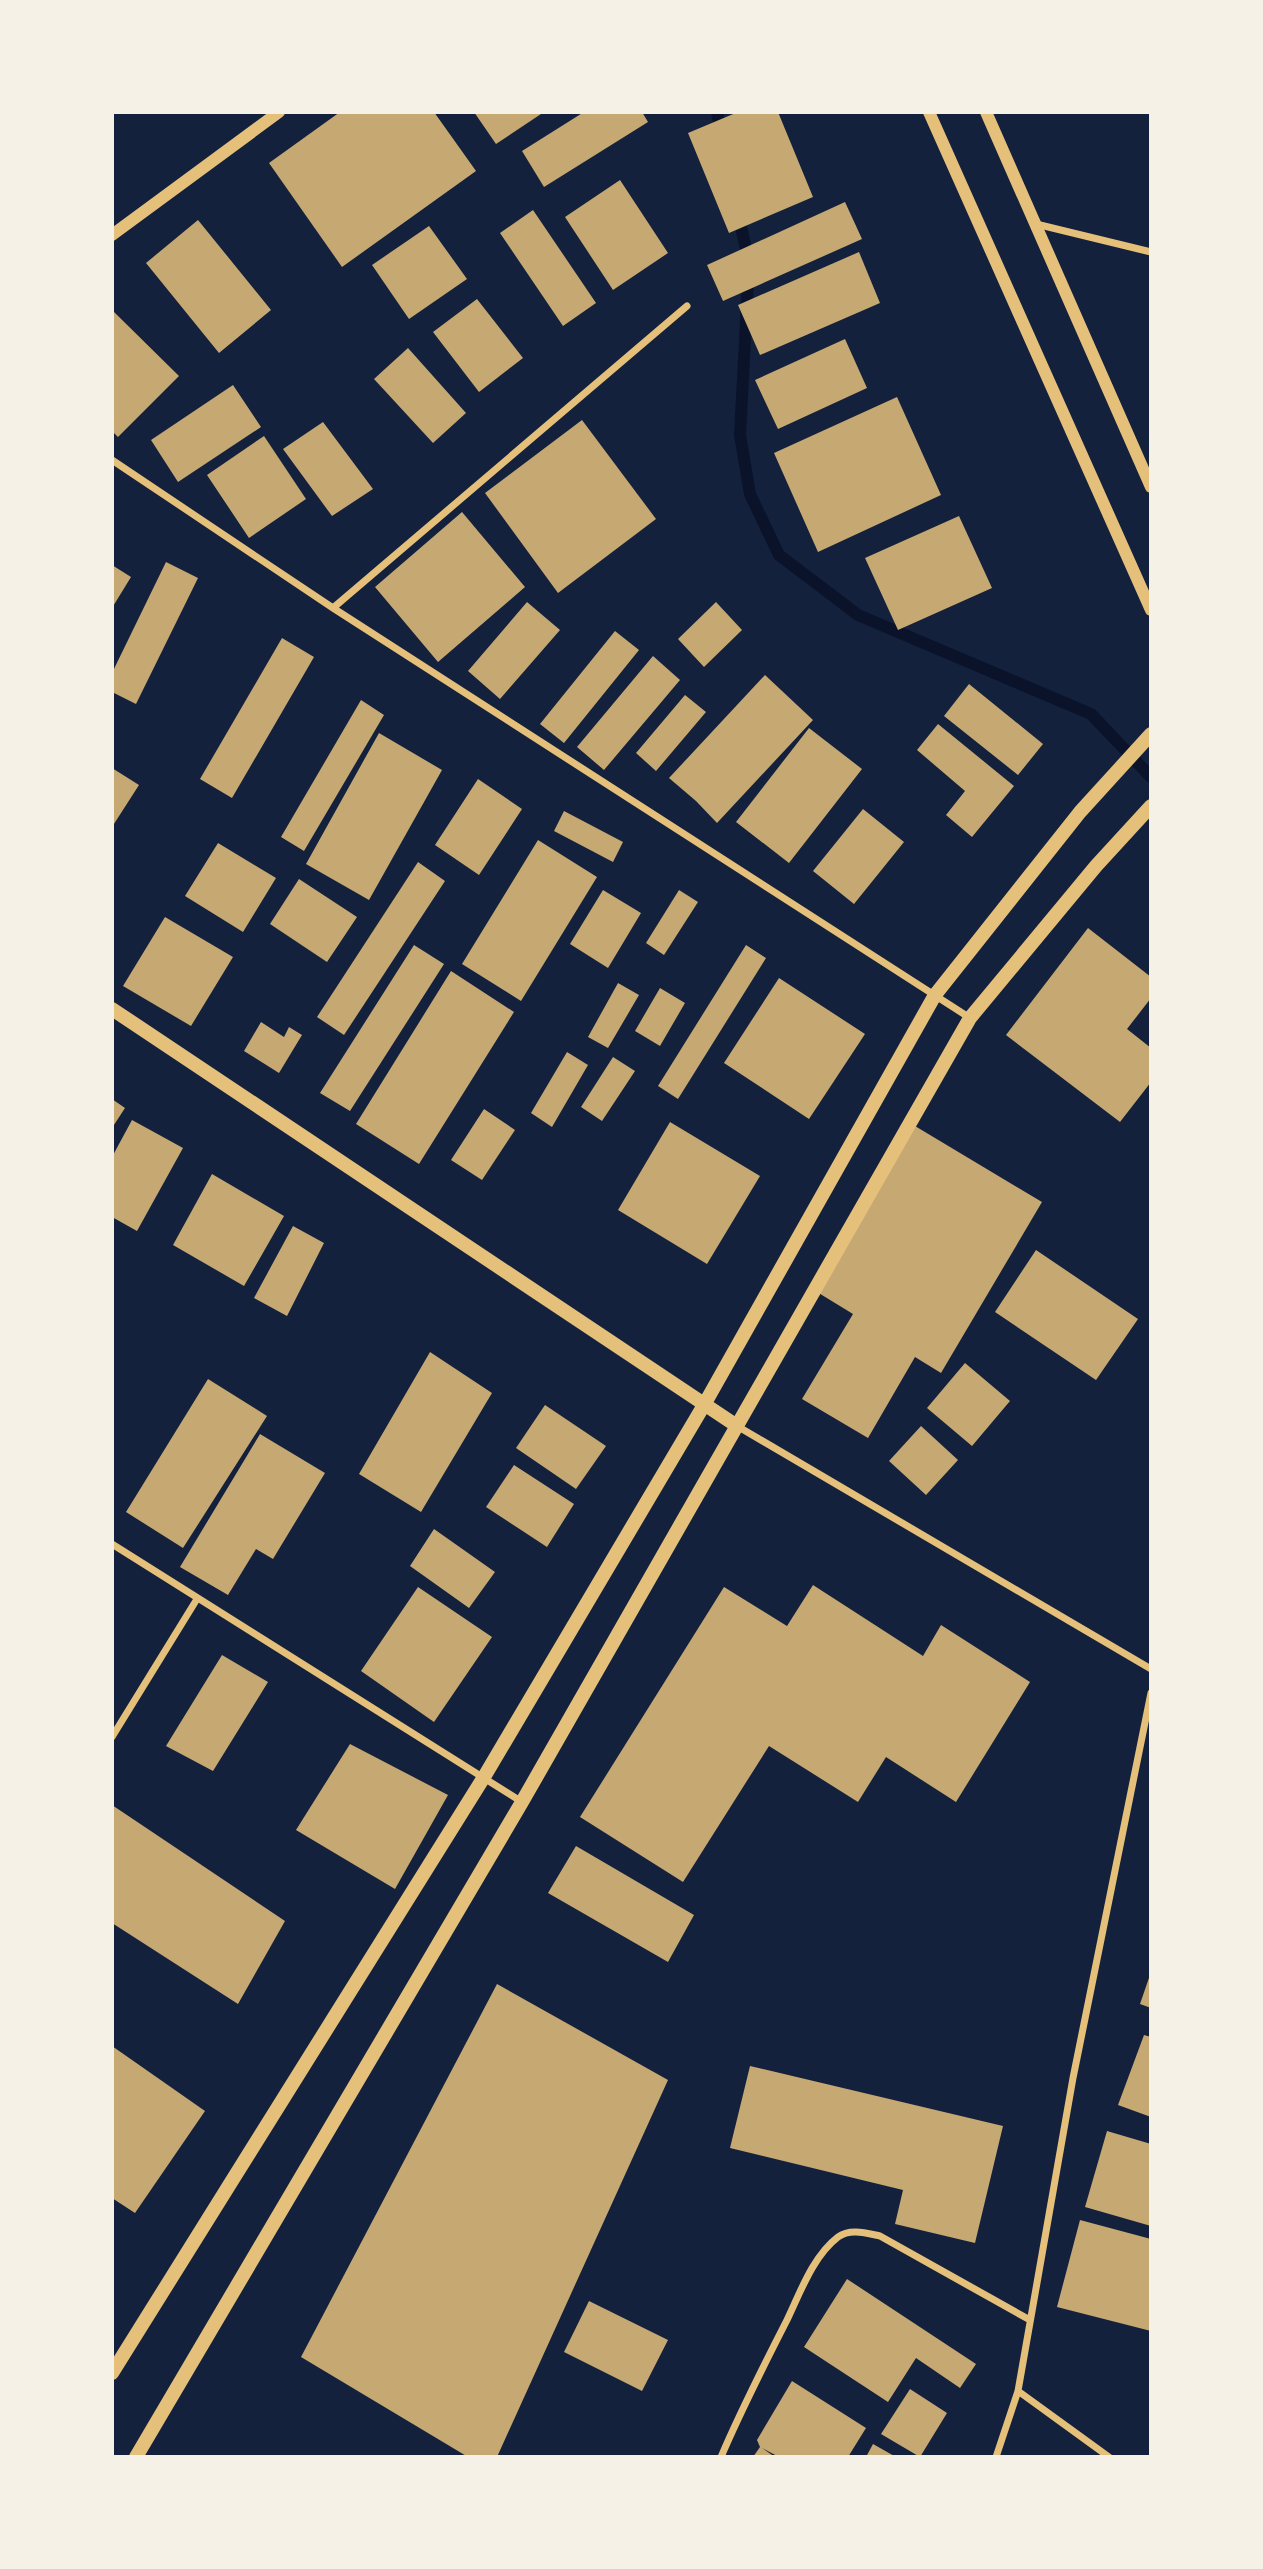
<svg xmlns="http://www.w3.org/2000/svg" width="1263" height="2569" font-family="'IBM Plex Sans',sans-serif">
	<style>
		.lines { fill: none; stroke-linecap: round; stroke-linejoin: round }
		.stream { stroke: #0b132b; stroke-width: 12 }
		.building { fill: #c6a872 }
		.minor { stroke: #e5c07b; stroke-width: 7 }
		.tertiary { stroke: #e5c07b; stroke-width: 12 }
		.secondary { stroke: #e5c07b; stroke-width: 14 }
	</style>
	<rect width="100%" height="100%" fill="#14213d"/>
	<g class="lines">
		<path class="stream" d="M 717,112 L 722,137
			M 738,213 L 749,263 L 740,435 L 750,494 L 779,555 L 858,615 L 1091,714 L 1151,777"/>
	</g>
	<path class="building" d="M 340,112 L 434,112 L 476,171 L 342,267 L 269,163 Z
		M 474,112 L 544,112 L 496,144 Z
		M 584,112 L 642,112 L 648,122 L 544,187 L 522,151 Z
		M 738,112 L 778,112 L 813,197 L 729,233 L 688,133 Z
		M 620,180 L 668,253 L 613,290 L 565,217 Z
		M 845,202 L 862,239 L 723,301 L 707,265 Z
		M 533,210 L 596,303 L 563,326 L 500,233 Z
		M 198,220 L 271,310 L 219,353 L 146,263 Z
		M 429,226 L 467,279 L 409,319 L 372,265 Z
		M 859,252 L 880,303 L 760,355 L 738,305 Z
		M 477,299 L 523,358 L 479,392 L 433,332 Z
		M 112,310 L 179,376 L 118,437 L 112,431 Z
		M 845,339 L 867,388 L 778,429 L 755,380 Z
		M 408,348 L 466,413 L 433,443 L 374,379 Z
		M 233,385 L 261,427 L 178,482 L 151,440 Z
		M 897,397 L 941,495 L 818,552 L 774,453 Z
		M 582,420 L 656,519 L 558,593 L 485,493 Z
		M 323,422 L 373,489 L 332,516 L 283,449 Z
		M 264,436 L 306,499 L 249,538 L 207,475 Z
		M 462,512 L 525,587 L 438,662 L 375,587 Z
		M 959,516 L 992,588 L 898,630 L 865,558 Z
		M 166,562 L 198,578 L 136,704 L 112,692 L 112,673 Z
		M 112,565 L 131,577 L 112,608 Z
		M 527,602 L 560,630 L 500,699 L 468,671 Z
		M 716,602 L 742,630 L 704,667 L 678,639 Z
		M 615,631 L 639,650 L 564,743 L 540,724 Z
		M 282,638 L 314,657 L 232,798 L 200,779 Z
		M 653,656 L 680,680 L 604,770 L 577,747 Z
		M 765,675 L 813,720 L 717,823 L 696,801 L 669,778 Z
		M 969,684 L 1043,744 L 1018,775 L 944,716 Z
		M 685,695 L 706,712 L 656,771 L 636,753 Z
		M 361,700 L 384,715 L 304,851 L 281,837 Z
		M 938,724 L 1014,786 L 972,837 L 946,815 L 965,791 L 917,750 Z
		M 809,728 L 862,769 L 789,863 L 736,822 Z
		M 379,733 L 442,770 L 369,900 L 306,864 Z
		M 112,768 L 139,785 L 112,827 Z
		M 478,779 L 522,809 L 479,875 L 435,845 Z
		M 863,809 L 904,842 L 854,904 L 813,871 Z
		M 564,811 L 623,842 L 613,862 L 554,831 Z
		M 538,840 L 597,877 L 521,1001 L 462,964 Z
		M 218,843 L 276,878 L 243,932 L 185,896 Z
		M 418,862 L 445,881 L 344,1035 L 317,1017 Z
		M 299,879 L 357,917 L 327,962 L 270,924 Z
		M 603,890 L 641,913 L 608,968 L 570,944 Z
		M 679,890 L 698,902 L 664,955 L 646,943 Z
		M 165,917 L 233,957 L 191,1026 L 123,986 Z
		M 1088,928 L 1151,977 L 1151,998 L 1127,1029 L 1151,1048 L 1151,1082 L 1120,1122 L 1006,1035 Z
		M 414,945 L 444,964 L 350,1111 L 320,1093 Z
		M 746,945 L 766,958 L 678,1099 L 658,1086 Z
		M 451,971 L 514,1012 L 419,1164 L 356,1124 Z
		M 779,978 L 865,1034 L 809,1119 L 724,1063 Z
		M 618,983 L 639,995 L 608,1048 L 588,1037 Z
		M 660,988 L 685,1003 L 660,1046 L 635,1031 Z
		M 261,1022 L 284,1037 L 289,1027 L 302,1035 L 279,1073 L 244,1051 Z
		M 567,1052 L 588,1065 L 552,1127 L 531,1113 Z
		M 613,1057 L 635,1071 L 602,1121 L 581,1107 Z
		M 112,1099 L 125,1108 L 112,1128 Z
		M 484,1109 L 515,1130 L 482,1180 L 451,1160 Z
		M 132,1120 L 183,1148 L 137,1231 L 112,1217 L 112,1157 Z
		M 670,1122 L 760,1176 L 707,1264 L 618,1210 Z
		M 915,1126 L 1042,1202 L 941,1373 L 915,1357 L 868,1438 L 802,1399 L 853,1314 L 817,1292 Z
		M 212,1174 L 284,1216 L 244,1286 L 173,1245 Z
		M 293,1226 L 324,1243 L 287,1316 L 254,1298 Z
		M 1036,1250 L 1138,1319 L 1096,1380 L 995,1312 Z
		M 430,1352 L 492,1393 L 421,1512 L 359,1474 Z
		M 965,1363 L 1010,1401 L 972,1446 L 927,1408 Z
		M 208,1379 L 267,1416 L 183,1548 L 126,1512 Z
		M 545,1405 L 606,1446 L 576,1489 L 516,1448 Z
		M 921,1426 L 958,1460 L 926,1495 L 889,1461 Z
		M 260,1434 L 325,1473 L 273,1559 L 256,1549 L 228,1595 L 180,1567 Z
		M 514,1465 L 574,1504 L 547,1547 L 486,1507 Z
		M 434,1529 L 495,1572 L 469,1608 L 410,1566 Z
		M 813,1585 L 923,1656 L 941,1625 L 1030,1682 L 956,1802 L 886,1757 L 858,1802 L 769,1746 L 683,1882 L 580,1817 L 724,1587 L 787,1626 Z
		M 418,1587 L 492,1637 L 434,1722 L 361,1671 Z
		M 222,1655 L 268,1682 L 213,1771 L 166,1746 Z
		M 350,1744 L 448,1795 L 395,1889 L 296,1830 Z
		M 112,1805 L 285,1921 L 238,2004 L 112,1923 Z
		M 576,1846 L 694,1915 L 668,1962 L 548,1893 Z
		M 1151,1972 L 1151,2008 L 1140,2004 Z
		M 497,1984 L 668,2080 L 497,2457 L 468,2457 L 301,2357 Z
		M 1144,2035 L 1151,2037 L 1151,2117 L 1118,2105 Z
		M 112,2046 L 205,2111 L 135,2213 L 112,2198 Z
		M 750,2066 L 1003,2126 L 975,2243 L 895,2224 L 903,2190 L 730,2148 Z
		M 1107,2131 L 1151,2144 L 1151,2226 L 1085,2207 Z
		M 1080,2220 L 1151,2239 L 1151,2331 L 1057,2307 Z
		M 847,2279 L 976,2364 L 960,2388 L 916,2358 L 888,2402 L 804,2347 Z
		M 589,2301 L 668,2340 L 642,2391 L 564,2352 Z
		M 792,2381 L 866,2428 L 848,2457 L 779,2457 L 762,2448 L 775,2457 L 753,2457 L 760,2447 L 757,2440 Z
		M 910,2389 L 947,2413 L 920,2457 L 881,2434 Z
		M 873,2444 L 896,2457 L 866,2457 Z"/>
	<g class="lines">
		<path class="minor" d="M 1036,224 L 1151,252
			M 112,460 L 333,608 L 970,1018
			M 333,608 L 687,306
			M 737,1426 L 1151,1669
			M 112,1544 L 522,1802
			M 112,1737 L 197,1599
			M 1018,2391 L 1109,2457
			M 721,2457 C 741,2410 764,2365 787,2320 C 800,2293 813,2256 838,2237 C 850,2228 866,2233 880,2236 L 1030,2320
			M 996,2457 L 1018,2391 L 1073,2078 L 1151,1693"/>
		<path class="tertiary" d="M 929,112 L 1151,610
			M 986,112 L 1151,487
			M 112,235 L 279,112"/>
		<path class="secondary" d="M 112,1009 L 737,1426
			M 112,2373 L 484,1777 L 704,1405 L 935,995 L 1080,812 L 1151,734
			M 136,2457 L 522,1802 L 970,1018 L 1096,866 L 1151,806"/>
	</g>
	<rect width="1263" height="2569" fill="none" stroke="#f6f1e7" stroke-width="228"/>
</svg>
